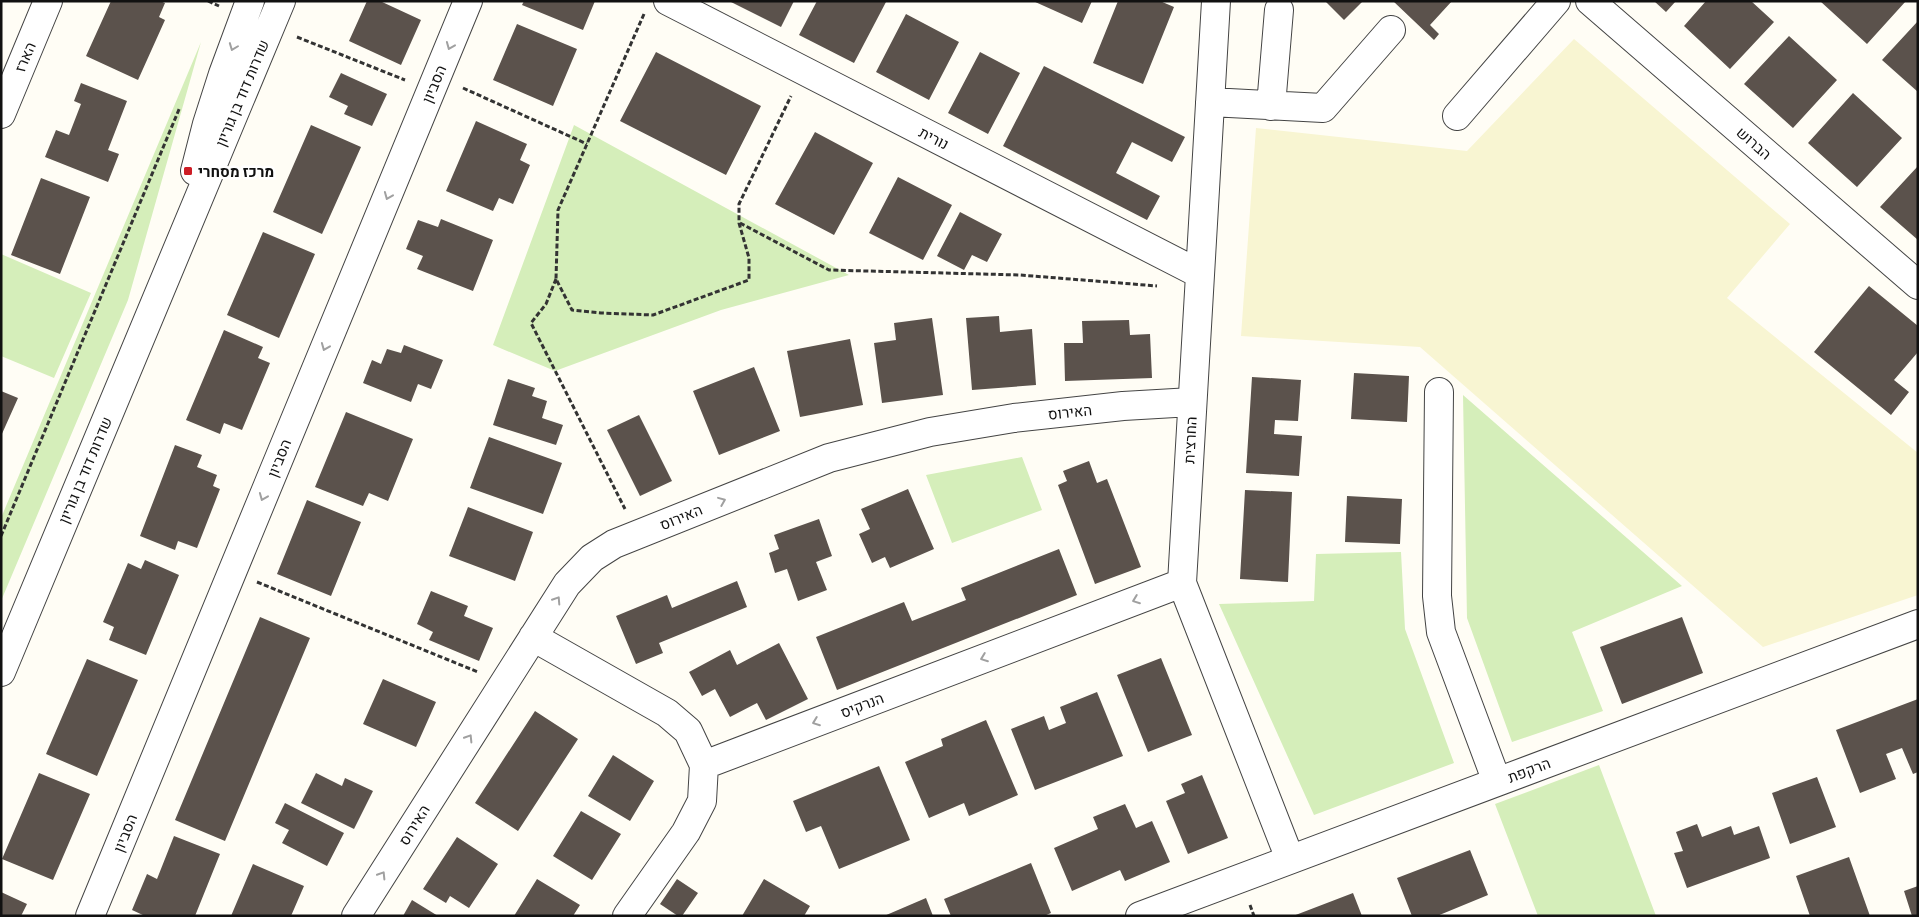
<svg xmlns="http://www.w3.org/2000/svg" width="1919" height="917" font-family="'Source Serif 4',Heebo,serif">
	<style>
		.farmland { fill: #f8f5d2 }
		.green { fill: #d5eeba }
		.building { fill: #5b524c }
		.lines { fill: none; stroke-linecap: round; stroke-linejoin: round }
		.minor-casing { stroke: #444; stroke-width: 30 }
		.path { stroke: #333; stroke-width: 3; stroke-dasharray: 5 2.5; stroke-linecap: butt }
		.minor { stroke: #fff; stroke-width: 28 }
		.oneway { stroke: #a0a0a0 }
		.poi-dot { fill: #cd1d26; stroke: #fff; stroke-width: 2 }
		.labels { text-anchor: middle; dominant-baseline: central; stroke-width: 5; stroke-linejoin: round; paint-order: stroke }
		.street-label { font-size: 15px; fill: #111; stroke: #fff }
		.poi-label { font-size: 15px; font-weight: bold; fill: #111; stroke: #fff; text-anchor: start }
	</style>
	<rect width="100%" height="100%" fill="#fffdf5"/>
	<path class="farmland" d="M 1574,39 L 1790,224 L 1727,298 L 1918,453 L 1918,595 L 1763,647 L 1420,347 L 1241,336 L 1256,128 L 1467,151 Z"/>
	<path class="green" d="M 201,42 L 128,300 L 1,601 L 1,518 Z
		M 574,125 L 849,275 L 721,310 L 555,371 L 493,345 Z
		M 1,254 L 91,293 L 54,378 L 1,356 Z
		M 1463,395 L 1682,586 L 1572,632 L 1603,711 L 1512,742 L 1467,618 Z
		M 1022,457 L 1042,510 L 952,543 L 926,475 Z
		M 1401,552 L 1405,629 L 1454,763 L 1314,815 L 1219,604 L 1314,601 L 1316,554 Z
		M 1599,765 L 1656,916 L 1538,916 L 1495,804 Z"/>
	<path class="building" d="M 111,1 L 160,1 L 165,3 L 159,17 L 165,20 L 138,80 L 86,56 Z
		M 367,1 L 380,1 L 421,20 L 401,65 L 349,41 Z
		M 524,1 L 595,1 L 583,30 L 522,5 Z
		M 729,1 L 794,1 L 781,27 Z
		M 817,1 L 886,2 L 854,63 L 799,35 Z
		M 1033,1 L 1092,1 L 1082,23 Z
		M 1118,1 L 1160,1 L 1174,7 L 1143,84 L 1093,63 Z
		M 1325,1 L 1363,1 L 1344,20 Z
		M 1393,1 L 1452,1 L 1430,25 L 1439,34 L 1434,40 Z
		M 1654,1 L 1676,1 L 1666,12 Z
		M 1706,1 L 1751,1 L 1774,22 L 1730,69 L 1684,26 Z
		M 1820,1 L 1906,1 L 1867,44 Z
		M 906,14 L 959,42 L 929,100 L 876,72 Z
		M 1918,21 L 1918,92 L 1882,60 Z
		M 517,24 L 577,49 L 553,106 L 493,80 Z
		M 1789,36 L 1837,80 L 1793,128 L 1744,84 Z
		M 656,52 L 761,106 L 726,175 L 620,121 Z
		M 980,52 L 1020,73 L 988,134 L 948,113 Z
		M 1044,66 L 1185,137 L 1172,162 L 1132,142 L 1116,173 L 1160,196 L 1147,220 L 1003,146 Z
		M 341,73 L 387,94 L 372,126 L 344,114 L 348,106 L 329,97 Z
		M 81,83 L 127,101 L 108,150 L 119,154 L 108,182 L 45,157 L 56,130 L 69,135 L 81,104 L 74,101 Z
		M 1853,93 L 1902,138 L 1857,187 L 1808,143 Z
		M 476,121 L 527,144 L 520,160 L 530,165 L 513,204 L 499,198 L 493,211 L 446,191 Z
		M 311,125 L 361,147 L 322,234 L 273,212 Z
		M 815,132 L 873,163 L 834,235 L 775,204 Z
		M 1918,166 L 1918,240 L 1880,207 Z
		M 898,177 L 952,205 L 923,260 L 869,233 Z
		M 41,178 L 90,197 L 60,274 L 11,255 Z
		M 960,212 L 1002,234 L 987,262 L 972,255 L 964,270 L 937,256 Z
		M 441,219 L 493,240 L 473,291 L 417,269 L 423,256 L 406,249 L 418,220 L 438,227 Z
		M 263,232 L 315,254 L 279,338 L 227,315 Z
		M 1869,286 L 1918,326 L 1918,352 L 1894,380 L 1909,392 L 1891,415 L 1814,352 Z
		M 999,316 L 1000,332 L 1032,329 L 1036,385 L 972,390 L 966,318 Z
		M 932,318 L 943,395 L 882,403 L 874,343 L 896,340 L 894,323 Z
		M 1129,320 L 1130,335 L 1150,334 L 1152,378 L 1065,381 L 1064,343 L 1083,343 L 1082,321 Z
		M 224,330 L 263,347 L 258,358 L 270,363 L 242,430 L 224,423 L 220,434 L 186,420 Z
		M 850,339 L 863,405 L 800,417 L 787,351 Z
		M 404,345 L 443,360 L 431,389 L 418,384 L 411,402 L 363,383 L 372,360 L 381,364 L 387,349 L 401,353 Z
		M 754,367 L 780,431 L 719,455 L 693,391 Z
		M 1354,373 L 1409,376 L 1407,422 L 1351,419 Z
		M 1252,377 L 1301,380 L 1298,421 L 1275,420 L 1274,434 L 1302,436 L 1299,476 L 1246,473 Z
		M 508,379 L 535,388 L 532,396 L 547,401 L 542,418 L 563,425 L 556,445 L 493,425 Z
		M 1,391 L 18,398 L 1,436 Z
		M 346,412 L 413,439 L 388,501 L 369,493 L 363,506 L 315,487 Z
		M 639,415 L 672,481 L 640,496 L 607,430 Z
		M 489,437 L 562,463 L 543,514 L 470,488 Z
		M 175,445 L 202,455 L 197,467 L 217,475 L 213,486 L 220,489 L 197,548 L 178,541 L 175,550 L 140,536 Z
		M 1089,461 L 1097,483 L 1107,479 L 1141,567 L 1095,584 L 1058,485 L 1067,481 L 1063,471 Z
		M 908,489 L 934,549 L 890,568 L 885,557 L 872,563 L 859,534 L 870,529 L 861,509 Z
		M 1245,490 L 1292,492 L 1288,582 L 1240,579 Z
		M 1347,496 L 1402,499 L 1400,544 L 1345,542 Z
		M 307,500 L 361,522 L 331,596 L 277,574 Z
		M 468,507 L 533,532 L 515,581 L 449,556 Z
		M 819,519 L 832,556 L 816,562 L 827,590 L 798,601 L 787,569 L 775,573 L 769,553 L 779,549 L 774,535 Z
		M 1059,549 L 1077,595 L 837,690 L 816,637 L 904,602 L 912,621 L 966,600 L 961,588 Z
		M 145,560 L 179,575 L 146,655 L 109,640 L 114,627 L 103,622 L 128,563 L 141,569 Z
		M 737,581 L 747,607 L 659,643 L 663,653 L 636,664 L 616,616 L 667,595 L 672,608 Z
		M 431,591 L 468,606 L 464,616 L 493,628 L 479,661 L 429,640 L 433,632 L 417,624 Z
		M 260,617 L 310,638 L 225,841 L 175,820 Z
		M 1682,617 L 1703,673 L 1622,704 L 1600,647 Z
		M 779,643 L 808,699 L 766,720 L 757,703 L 730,717 L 715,689 L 702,696 L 689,672 L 730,650 L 737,665 Z
		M 1161,658 L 1192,735 L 1148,752 L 1117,675 Z
		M 87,659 L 138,680 L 97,776 L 46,754 Z
		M 383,679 L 436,702 L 416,747 L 363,724 Z
		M 1097,692 L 1123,756 L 1035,790 L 1011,729 L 1044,716 L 1049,730 L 1066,723 L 1060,707 Z
		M 1918,699 L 1918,772 L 1913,774 L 1902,748 L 1886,754 L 1896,779 L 1860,793 L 1836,730 Z
		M 535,711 L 578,739 L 518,831 L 475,803 Z
		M 986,720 L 1018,795 L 969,816 L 964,803 L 929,818 L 905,762 L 943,746 L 941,739 Z
		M 613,755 L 654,781 L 630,821 L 588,796 Z
		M 879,766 L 910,840 L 839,869 L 821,826 L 806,832 L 793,801 Z
		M 39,773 L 90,794 L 53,880 L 2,859 Z
		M 316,773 L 342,786 L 345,778 L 373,791 L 354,829 L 301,803 Z
		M 1202,775 L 1228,838 L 1188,854 L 1166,801 L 1185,793 L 1181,784 Z
		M 1817,777 L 1836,827 L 1790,844 L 1772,793 Z
		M 285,803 L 344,833 L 327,866 L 282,843 L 289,830 L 275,823 Z
		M 1125,804 L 1136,828 L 1152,821 L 1170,862 L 1125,881 L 1120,870 L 1072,891 L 1054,848 L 1098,829 L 1093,817 Z
		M 581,811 L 621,834 L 592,880 L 553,856 Z
		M 1697,824 L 1702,837 L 1731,826 L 1734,835 L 1759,826 L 1770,858 L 1687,888 L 1674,853 L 1683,851 L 1676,832 Z
		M 174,836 L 220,854 L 195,916 L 145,916 L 132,910 L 147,874 L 157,879 Z
		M 457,837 L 498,864 L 469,908 L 450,896 L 446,903 L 423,889 Z
		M 1470,850 L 1488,895 L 1437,916 L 1412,916 L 1397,878 Z
		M 1849,857 L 1870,916 L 1810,916 L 1796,876 Z
		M 1031,863 L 1051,913 L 1044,916 L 951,916 L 944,899 Z
		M 253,864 L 304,886 L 291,916 L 231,916 Z
		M 537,879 L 580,905 L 573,916 L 514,916 Z
		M 677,879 L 698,893 L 682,916 L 678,916 L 660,904 Z
		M 764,879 L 810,906 L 804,916 L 742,916 Z
		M 1918,886 L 1918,916 L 1912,916 L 1904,891 Z
		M 1,892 L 27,904 L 21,916 L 1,916 Z
		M 1353,893 L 1362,916 L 1293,916 Z
		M 926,898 L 933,916 L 884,916 Z
		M 412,900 L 438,916 L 403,916 Z"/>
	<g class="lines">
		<g class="minor-casing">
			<path id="minor" d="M 668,1 L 1200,274
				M 1216,1 L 1182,583 L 1290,859
				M 1590,1 L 1918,285
				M 1210,102 L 1323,108 L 1391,30
				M 1271,106 L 1279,10
				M 1,114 L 48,1
				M 1457,116 L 1556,1
				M 195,171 L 207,124 L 223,74 L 250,1
				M 1439,392 L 1437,596 L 1441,632 L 1497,782
				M 533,637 L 667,713 L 688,731 L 704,765 L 702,801 L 686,832 L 627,916
				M 1,672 L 281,1
				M 704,765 L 1182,583
				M 90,916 L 468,1
				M 356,916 L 567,584 L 592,558 L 614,544 L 829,458 L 930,432 L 1014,418 L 1123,406 L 1192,402
				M 1140,916 L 1918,624"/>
		</g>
		<path class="path" d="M 208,1 L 219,6
			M 644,14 L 558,210 L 556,279 L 572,310 L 601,313 L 653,315 L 749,280 L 749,258 L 739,223 L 739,204 L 791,96
			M 297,37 L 405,80
			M 463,88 L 587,144
			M 740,223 L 829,270 L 1020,275 L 1157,286
			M 556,279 L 546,304 L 531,323 L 625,509
			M 1,536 L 180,107
			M 257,582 L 478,672
			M 1250,905 L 1254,916"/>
		<use href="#minor" class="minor"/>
	</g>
	<defs><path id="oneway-chevron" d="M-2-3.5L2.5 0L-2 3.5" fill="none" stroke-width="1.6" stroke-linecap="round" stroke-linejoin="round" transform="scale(1.25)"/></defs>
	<g class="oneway">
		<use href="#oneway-chevron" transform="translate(450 46) rotate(112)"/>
		<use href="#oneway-chevron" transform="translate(233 47) rotate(111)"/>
		<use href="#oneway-chevron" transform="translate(388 196) rotate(112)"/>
		<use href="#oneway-chevron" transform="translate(325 347) rotate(112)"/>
		<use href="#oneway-chevron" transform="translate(263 497) rotate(112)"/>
		<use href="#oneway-chevron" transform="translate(722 501) rotate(-22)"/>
		<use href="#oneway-chevron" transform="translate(557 600) rotate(-57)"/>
		<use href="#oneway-chevron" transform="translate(1136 600) rotate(159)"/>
		<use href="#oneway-chevron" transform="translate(984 658) rotate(159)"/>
		<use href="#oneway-chevron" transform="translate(816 722) rotate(159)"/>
		<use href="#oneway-chevron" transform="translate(469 738) rotate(-58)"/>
		<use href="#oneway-chevron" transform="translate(382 875) rotate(-58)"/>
	</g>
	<rect class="poi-dot" x="183" y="166" width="10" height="10" rx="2.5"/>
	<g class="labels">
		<g class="street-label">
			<text transform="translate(25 57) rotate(-67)">הארז</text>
			<text transform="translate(434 84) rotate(-67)">הסביון</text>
			<text transform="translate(242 93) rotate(-67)">שדרות דוד בן גוריון</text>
			<text transform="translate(934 138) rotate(27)">נורית</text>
			<text transform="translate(1754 143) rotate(41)">הברוש</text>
			<text transform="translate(1070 412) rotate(-6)">האירוס</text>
			<text transform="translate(1190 440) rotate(-87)">החרצית</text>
			<text transform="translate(279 458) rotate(-68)">הסביון</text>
			<text transform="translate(85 470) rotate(-67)">שדרות דוד בן גוריון</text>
			<text transform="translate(681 517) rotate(-22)">האירוס</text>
			<text transform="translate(862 705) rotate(-21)">הנרקיס</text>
			<text transform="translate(1529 770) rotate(-21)">הרקפת</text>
			<text transform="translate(414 825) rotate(-58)">האירוס</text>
			<text transform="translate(125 833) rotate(-68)">הסביון</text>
		</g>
		<g class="poi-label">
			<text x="198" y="171">מרכז מסחרי</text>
		</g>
	</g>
	<rect width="1919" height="917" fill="none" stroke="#111111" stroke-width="5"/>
</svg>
